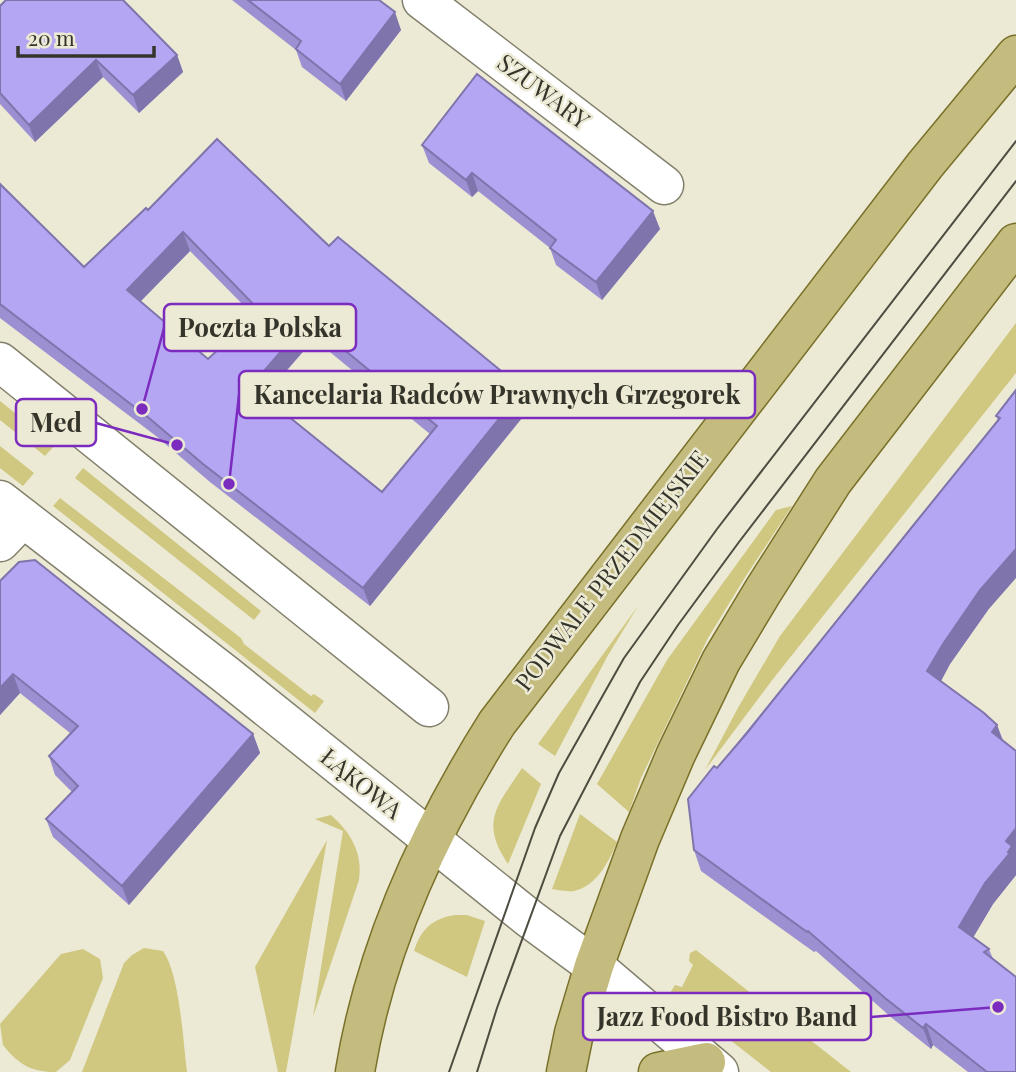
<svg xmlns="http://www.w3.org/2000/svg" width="1016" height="1072" font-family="'Playfair Display',serif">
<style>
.green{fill:#d0c780}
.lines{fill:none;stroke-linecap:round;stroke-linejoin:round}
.minor-casing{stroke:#82806c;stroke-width:41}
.tertiary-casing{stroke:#82806c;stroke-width:41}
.primary-casing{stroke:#797029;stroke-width:41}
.minor{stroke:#fff;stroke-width:38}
.tertiary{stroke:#fff;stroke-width:38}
.primary{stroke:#c4bc7e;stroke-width:38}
.tram{stroke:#4d4c41;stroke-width:2}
.wall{fill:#9c8fd2;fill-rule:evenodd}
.shaded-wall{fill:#7f74ab}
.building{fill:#b5a6f4;stroke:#7f74ab;stroke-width:2;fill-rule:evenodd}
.labels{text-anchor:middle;stroke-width:5;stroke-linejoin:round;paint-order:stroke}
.street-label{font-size:24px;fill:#35342b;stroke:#ecead4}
.leader{fill:none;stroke:#7b2cbf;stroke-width:2.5}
.callout-dot{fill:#7b2cbf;stroke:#ecead4;stroke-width:2.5}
.callout{fill:#ecead4;stroke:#7b2cbf;stroke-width:2.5}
.callout-label{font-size:26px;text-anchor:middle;font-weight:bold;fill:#35342b}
</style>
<rect width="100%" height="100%" fill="#ecead4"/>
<g class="green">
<polygon points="1016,323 1016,373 773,679 705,770 739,706 780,636"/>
<polygon points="0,401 55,445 45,456 0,420"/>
<polygon points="0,446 34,473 23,486 0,468"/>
<polygon points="83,468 261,611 254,620 75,478"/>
<polygon points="60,498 241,638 244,644 311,696 314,694 324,701 315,713 53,506"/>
<polygon points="792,506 744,579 708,638 641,778 629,812 597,784 667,660 776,510"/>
<polygon points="638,606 607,657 555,756 538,744"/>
<path d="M 522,768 L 541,784 L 508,864 C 479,821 498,805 522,768 Z"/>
<path d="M 580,814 L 617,842 C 609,861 597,886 574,891 C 568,892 559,890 552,889 Z"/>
<path d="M 331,815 C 351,833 363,853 359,880 L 313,1017 L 343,831 L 315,819 Z"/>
<polygon points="327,840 286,1072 278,1072 255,967"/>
<path d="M 455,915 L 467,915 L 485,921 L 467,977 L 414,951 C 420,930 433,918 455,915 Z"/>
<path d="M 144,948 L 163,951 C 180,975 183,1041 187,1072 L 82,1072 L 124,963 L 132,955 Z"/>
<path d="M 83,949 L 100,959 L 103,978 L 70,1060 L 56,1072 C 31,1072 19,1065 3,1045 L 0,1024 L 61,954 Z"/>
<polygon points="696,950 851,1072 771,1072 670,993 675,985 682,987 693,965 689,961 690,953"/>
</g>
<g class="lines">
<defs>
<g id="minor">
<polyline points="422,0 664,185"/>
<polyline points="0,362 429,707"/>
<polyline points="0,542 23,518"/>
<polyline points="594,966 719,1072"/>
</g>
<polyline id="tertiary" points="0,500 225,674 530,919 594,966"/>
<g id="primary">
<path d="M 355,1072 C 375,948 430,829 497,723 L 925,165 L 1016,55"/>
<polyline points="566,1072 574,1033 594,966 640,839 676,754 721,661 763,591 833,481 1016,243"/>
<polyline points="658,1072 706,1062"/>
</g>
</defs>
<use href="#minor" class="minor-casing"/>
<use href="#tertiary" class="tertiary-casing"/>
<use href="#primary" class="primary-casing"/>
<use href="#minor" class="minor"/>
<use href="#tertiary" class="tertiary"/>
<use href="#primary" class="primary"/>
<g class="tram">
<polyline points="449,1072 535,828 559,773 624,658 717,529 1016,141"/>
<polyline points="477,1072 497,1008 560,836 640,682 678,625 739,542 1016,181"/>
</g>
</g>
<g class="wall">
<polygon points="232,0 379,0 401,30 346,101 302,67 296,50"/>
<polygon points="0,6 177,55 183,72 139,113 103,77 35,142 0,104"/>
<polygon points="422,145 660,229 602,300 556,265 550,248 478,191 472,197 429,163"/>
<path d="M 0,184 L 84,267 L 148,210 L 329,246 L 530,408 L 370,606 L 210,482 L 156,436 L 0,318 ZM 190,251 L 254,316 L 208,359 L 140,302 ZM 314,339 L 430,434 L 382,492 L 264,397 Z"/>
<polygon points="1016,390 988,610 950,664 941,681 997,725 1003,740 1016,751 1016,875 993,904 973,937 989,949 993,959 1016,1072 968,1072 933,1045 931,1049 892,1018 816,951 814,952 701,871 694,850 717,768 998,420 996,416"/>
<polygon points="0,581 253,734 260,753 129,905 53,837 46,819 72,792 55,775 49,756 70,733 20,693 0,715"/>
</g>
<g class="shaded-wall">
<polygon points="395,12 401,30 346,101 340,84"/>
<polygon points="177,55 183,72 139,113 133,95"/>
<polygon points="96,60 103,77 35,142 29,125"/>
<polygon points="472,173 478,191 472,197 466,180"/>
<polygon points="653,211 660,229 602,300 596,282"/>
<polygon points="183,232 190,251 133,309 127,290"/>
<polygon points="308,320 314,339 257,404 251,386"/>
<polygon points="523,389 530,408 370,606 363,588"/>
<polygon points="1016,549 1016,578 988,610 950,664 935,692 927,671 943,644 980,590"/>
<polygon points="13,674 20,693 0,715 0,688"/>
<polygon points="997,725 1004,745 992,732"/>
<polygon points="253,734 260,753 129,905 122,886"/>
<polygon points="1016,828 1016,875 993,904 967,948 959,927 1006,841"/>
<polygon points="926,1024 933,1045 931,1049 923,1028"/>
</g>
<g class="building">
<polygon points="6,0 123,0 177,55 133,95 96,60 29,125 0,93 0,6"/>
<polygon points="248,0 379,0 395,12 340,84 296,49 301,41"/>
<polygon points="477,74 653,211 596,282 550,248 556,240 472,173 466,180 422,145"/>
<path d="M 217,139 L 329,246 L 338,237 L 523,389 L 363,588 L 203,464 L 149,418 L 0,304 L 0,184 L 84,267 L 146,208 L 148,210 ZM 183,232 L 260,311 L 208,359 L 127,290 ZM 308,320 L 437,426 L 382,492 L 251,386 Z"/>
<polygon points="1016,390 1016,549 980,590 943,644 927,671 984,713 997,725 992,732 1016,751 1016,828 1006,841 1012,846 1008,852 1010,853 985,883 959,927 989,949 984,952 1016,977 1016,1072 987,1072 926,1024 923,1028 885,998 808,931 807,932 694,850 688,799 714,766 717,768 747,733 916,522 1000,418 996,416"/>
<polygon points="35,560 253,734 122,886 46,819 78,786 49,756 78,726 13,674 0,688 0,581 19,562"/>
</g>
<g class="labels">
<g class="street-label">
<text transform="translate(543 92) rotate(37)" y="8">SZUWARY</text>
<text transform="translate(612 571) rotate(-52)" y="8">PODWALE PRZEDMIEJSKIE</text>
<text transform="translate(361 784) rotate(39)" y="8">ŁĄKOWA</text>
</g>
</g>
<path class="leader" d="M142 409L164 328M229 484L239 395M177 445L96 423M998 1007L871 1017"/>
<g class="callout-dot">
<circle cx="142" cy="409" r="7"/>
<circle cx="229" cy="484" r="7"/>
<circle cx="177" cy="445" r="7"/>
<circle cx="998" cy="1007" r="7"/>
</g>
<g class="callout">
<rect x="164" y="304" width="192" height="47" rx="7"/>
<rect x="239" y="371" width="516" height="47" rx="7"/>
<rect x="16" y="399" width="80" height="47" rx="7"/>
<rect x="583" y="993" width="288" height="47" rx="7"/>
</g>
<g class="callout-label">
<text x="260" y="337">Poczta Polska</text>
<text x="497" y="404">Kancelaria Radców Prawnych Grzegorek</text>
<text x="56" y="432">Med</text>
<text x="727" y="1026">Jazz Food Bistro Band</text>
</g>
<path d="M18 46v10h136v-10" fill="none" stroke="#35342b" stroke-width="3.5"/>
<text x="28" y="46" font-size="21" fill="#35342b" stroke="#ecead4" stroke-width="5" paint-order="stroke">20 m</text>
</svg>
